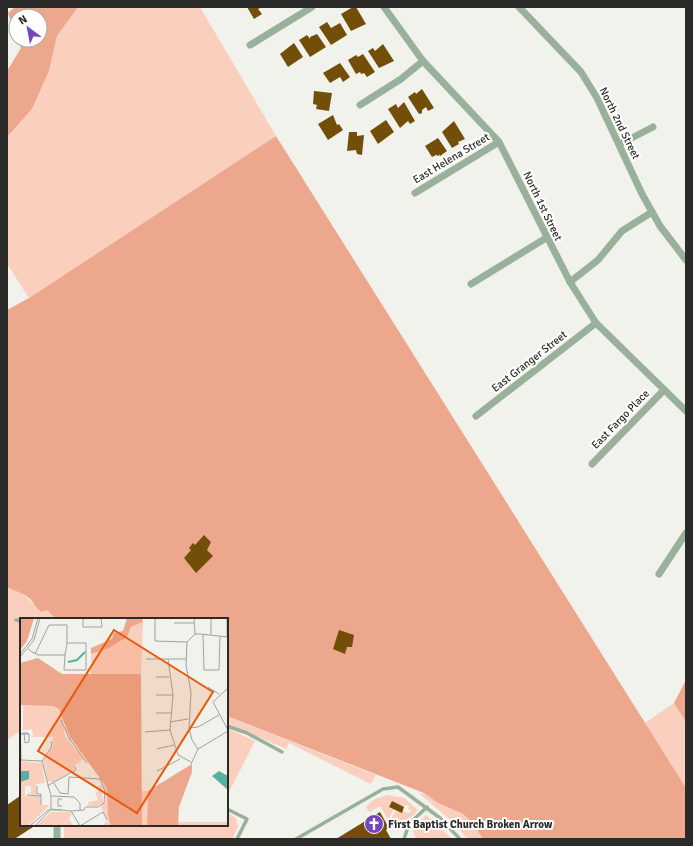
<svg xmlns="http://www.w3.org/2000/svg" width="693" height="846" font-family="Signika,sans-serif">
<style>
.green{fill:#fbcfbe}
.forest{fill:#eca78c}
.building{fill:#724e09}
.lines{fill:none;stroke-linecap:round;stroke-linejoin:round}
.lane{stroke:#99b19b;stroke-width:3.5}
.street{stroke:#99b19b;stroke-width:7}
.labels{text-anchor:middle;stroke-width:4;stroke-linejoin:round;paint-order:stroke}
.street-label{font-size:11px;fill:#2a2a28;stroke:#fffffe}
.poi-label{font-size:11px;font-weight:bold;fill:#2a2a28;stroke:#fffffe;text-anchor:start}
.inset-river{fill:none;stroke:#55b1a2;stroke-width:2}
.inset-road{fill:none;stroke:#a1a29e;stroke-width:1}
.view{fill:#e8590c;fill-opacity:0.15;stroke:#e8590c;stroke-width:2}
.inset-edge{fill:none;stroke:#2a2a28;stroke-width:2}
</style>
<rect width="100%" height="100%" fill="#f1f2ec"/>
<g class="green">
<polygon points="78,7 200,7 276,136 29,298 7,264 7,137 32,109 49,71 57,36"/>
<polygon points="7,587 22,593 42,612 47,610 56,619 21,619 19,624 21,625 21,731 7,740"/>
<polygon points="674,703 686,722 686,788 645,723"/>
<polygon points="227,716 376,775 371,784 289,743 286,749 227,723"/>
<polygon points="227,728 255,741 227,796"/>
<polygon points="424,793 438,803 463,814 471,821 483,839 467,839 455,824 420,794"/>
<path d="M 387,795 L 404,798 L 418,810 C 406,825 403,818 390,824 L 389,823 L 396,810 L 409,813 L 411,810 L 408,809 L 409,806 L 406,805 L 404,807 L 392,801 L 389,807 L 394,809 L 388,820 L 381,807 L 378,807 L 369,812 L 366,807 L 373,800 Z"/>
<polygon points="227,812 236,818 238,827 232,839 64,839 64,825 227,825"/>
<polygon points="426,815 452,839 416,839 412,828"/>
</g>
<g class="forest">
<polygon points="15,7 78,7 57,36 49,71 32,109 7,137 7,71 21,48 18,40 40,40 40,16 16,16 16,34 8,13"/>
<path d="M 276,136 L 686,788 L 686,839 L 483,839 L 471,821 L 463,814 L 438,803 L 424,793 L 227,716 L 227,619 L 56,619 L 47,610 L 42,612 C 35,608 34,602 29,598 C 22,592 14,591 7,587 L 7,310 L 29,298 Z"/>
<polygon points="686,680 686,722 674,703"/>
</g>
<g class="building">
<polygon points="247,7 262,7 258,9 262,14 254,19"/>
<polygon points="353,7 356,7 366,24 351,31 341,14"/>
<polygon points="327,22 331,28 340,23 347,35 331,45 319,27"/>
<polygon points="317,34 326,47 310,57 299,40 307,35 310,39 310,37"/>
<polygon points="294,43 303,57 288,67 280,54"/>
<polygon points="383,44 394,61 379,68 368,51 373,48 375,51"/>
<polygon points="363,54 375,72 367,77 364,73 361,74 360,72 356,74 348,60 356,55 358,57"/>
<polygon points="340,63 350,77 343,82 340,77 330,83 323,73"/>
<polygon points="422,89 434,108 428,111 426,107 422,110 422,113 419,114 408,97 415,92 416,94"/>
<polygon points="314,91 332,93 329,111 316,109 317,105 313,104"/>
<polygon points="404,102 415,121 410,124 408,121 400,128 388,109 396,104 398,108"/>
<polygon points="333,115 337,125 339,124 343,130 328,140 318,124"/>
<polygon points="386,120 394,132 378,144 370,131"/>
<polygon points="454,121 465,139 458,142 459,144 452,148 442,132"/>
<polygon points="349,132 357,132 357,136 364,135 362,155 357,154 356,150 347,151"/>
<polygon points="438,138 447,151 440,156 439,154 439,156 436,155 432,157 425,146"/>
<polygon points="204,535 211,542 207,550 213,556 196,573 184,558 191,550 189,548 193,543 195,545"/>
<polygon points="339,630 354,635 352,647 347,647 345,654 333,649"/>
<polygon points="20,796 21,825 36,825 16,838 17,839 7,839 7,805"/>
<polygon points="392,801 404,807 402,813 389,807"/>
<polygon points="380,812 389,828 386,830 391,839 336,839"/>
</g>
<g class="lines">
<g class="lane">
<polyline points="16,620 21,621"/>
<polyline points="227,726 247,733 282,752"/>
<polyline points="227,809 247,819 237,839"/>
<polyline points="296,839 383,789 398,787 440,818 460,839"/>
<polyline points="404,839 409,824 427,807"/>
</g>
<g class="street">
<polyline points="384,7 423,61 499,142 570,282 596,323 686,411"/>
<polyline points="519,7 581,72 597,98 642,194 660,226 686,260"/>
<polyline points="250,45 312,7"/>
<polyline points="360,105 401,79 423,61"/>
<polyline points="620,144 653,127"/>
<polyline points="415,193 499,142"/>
<polyline points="570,282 598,260 622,231 652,212"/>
<polyline points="471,284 546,238"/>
<polyline points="476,416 596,323"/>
<polyline points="592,464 664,390"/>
<polyline points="659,574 686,533"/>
<polyline points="57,839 57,825"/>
</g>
</g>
<defs>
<symbol id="church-disc" viewBox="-11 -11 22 22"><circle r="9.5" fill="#7546be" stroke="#fffffe"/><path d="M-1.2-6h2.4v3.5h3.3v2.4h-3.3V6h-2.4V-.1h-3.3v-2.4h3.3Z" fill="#fff"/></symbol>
</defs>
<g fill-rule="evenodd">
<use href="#church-disc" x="363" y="813" width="22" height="22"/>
</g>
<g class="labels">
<g class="street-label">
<text transform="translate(620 123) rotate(64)" y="4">North 2nd Street</text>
<text transform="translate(451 158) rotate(-31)" y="4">East Helena Street</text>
<text transform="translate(543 206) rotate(64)" y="4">North 1st Street</text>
<text transform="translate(529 361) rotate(-38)" y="4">East Granger Street</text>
<text transform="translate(620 419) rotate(-46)" y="4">East Fargo Place</text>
</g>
<g class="poi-label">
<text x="388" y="828">First Baptist Church Broken Arrow</text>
</g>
</g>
<g transform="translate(20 618)">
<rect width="208" height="208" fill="#f1f2ec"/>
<path d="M 123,4 L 121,56 L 71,57 L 71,36 L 89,30 L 107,19 L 111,9 ZM 3,87 L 33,88 L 40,91 L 46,104 L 48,114 L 46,115 L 45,107 L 42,103 L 45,119 L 64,141 L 53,148 L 54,152 L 34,164 L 27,163 L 23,143 L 33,129 L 33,119 L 13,119 L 12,111 L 3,112 ZM 0,143 L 22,145 L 25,165 L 16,166 L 16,177 L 8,176 L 11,174 L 11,168 L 5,168 L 5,178 L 20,178 L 21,187 L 30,187 L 8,208 L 0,208 ZM 83,163 L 88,172 L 88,198 L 91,208 L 81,208 L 88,203 L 81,189 L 86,181 ZM 82,167 L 83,185 L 77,188 L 67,188 L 69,184 L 78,182 L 75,173 L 78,174 L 79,168 ZM 122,173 L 128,173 L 127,208 L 122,208 ZM 31,194 L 50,194 L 52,196 L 49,200 L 53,208 L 16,208 ZM 158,204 L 208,204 L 208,208 L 158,208 Z" fill="#fbcfbe"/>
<path d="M 0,0 L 14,0 L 7,23 L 0,32 ZM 107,0 L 122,0 L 123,4 L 111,9 L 107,19 L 89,30 L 71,36 L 71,30 L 92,21 L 94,15 L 103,13 ZM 18,40 L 42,56 L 121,56 L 122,208 L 91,208 L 88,198 L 87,170 L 50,119 L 39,91 L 33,88 L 0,87 L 0,45 ZM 172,146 L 172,154 L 159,189 L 158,208 L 127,208 L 128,173 Z" fill="#eca78c"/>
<path d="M 0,153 L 9,153 L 9,161 L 0,164 ZM 199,153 L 208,158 L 208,172 L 192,158 Z" fill="#55b1a2"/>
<path class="inset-river" d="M 48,44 L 57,42 L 65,34"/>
<path class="inset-road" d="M 63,0 L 63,9 L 82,9 L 81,0M 135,0 L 135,23 L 167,24 L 175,16 L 180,16 L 208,19M 174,0 L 175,16M 191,0 L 191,17M 154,5 L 174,5M 183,16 L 184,52 L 199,52 L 200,18M 207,19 L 207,0M 167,24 L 166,47 L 171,74 L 169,110 L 172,122 L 178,131M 8,31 L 12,34 L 17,36 L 18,37 L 45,37 L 44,52 L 66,52 L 66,25 L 47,25 L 47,7 L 29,7 L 15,36M 0,36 L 12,21 L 18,0M 45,37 L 47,25M 0,39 L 14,22 L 20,0M 126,41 L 166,41M 148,41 L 153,77 L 150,112 L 158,137 L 171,144M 136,59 L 149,59M 188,69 L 199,76M 208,70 L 193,84 L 208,112M 136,77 L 153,77M 136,95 L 151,95M 0,97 L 1,142M 41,102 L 50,122M 150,104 L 168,101M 169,110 L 178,109 L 199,97M 125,114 L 150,112M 3,115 L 7,115 L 9,116 L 1,116 ZM 4,115 L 5,125 L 9,124 L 9,116M 49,120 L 67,145M 137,131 L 154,127M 1,142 L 22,143M 22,143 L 31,130 L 32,123M 171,146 L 178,131 L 208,113M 137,153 L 160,141M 34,165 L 40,175 L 48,176 L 49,159 L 80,161 L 85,173 L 84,185 L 78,189 L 66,189M 17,168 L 17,176 L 21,176 L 21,187M 27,168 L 56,152 L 54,148M 7,177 L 21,178M 31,178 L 54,179 L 60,185 L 60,192M 42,188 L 38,188 L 38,181 L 42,181M 31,191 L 51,193 L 60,208M 51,193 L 64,192 L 65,189M 10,208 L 28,192 L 42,192M 15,208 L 31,191 L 31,178 L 22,143M 60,208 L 83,194 L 87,202"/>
<path class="view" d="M 94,12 L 193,74 L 117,195 L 18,133 Z"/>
<rect width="208" height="208" class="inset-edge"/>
</g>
<rect width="693" height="846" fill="none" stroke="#2a2a28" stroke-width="16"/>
<g transform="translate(28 28) rotate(328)"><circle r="19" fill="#fffffe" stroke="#aaaaa8"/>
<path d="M0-3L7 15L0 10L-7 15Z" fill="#7546be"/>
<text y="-6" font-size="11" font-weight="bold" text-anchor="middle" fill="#2a2a28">N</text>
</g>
</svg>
